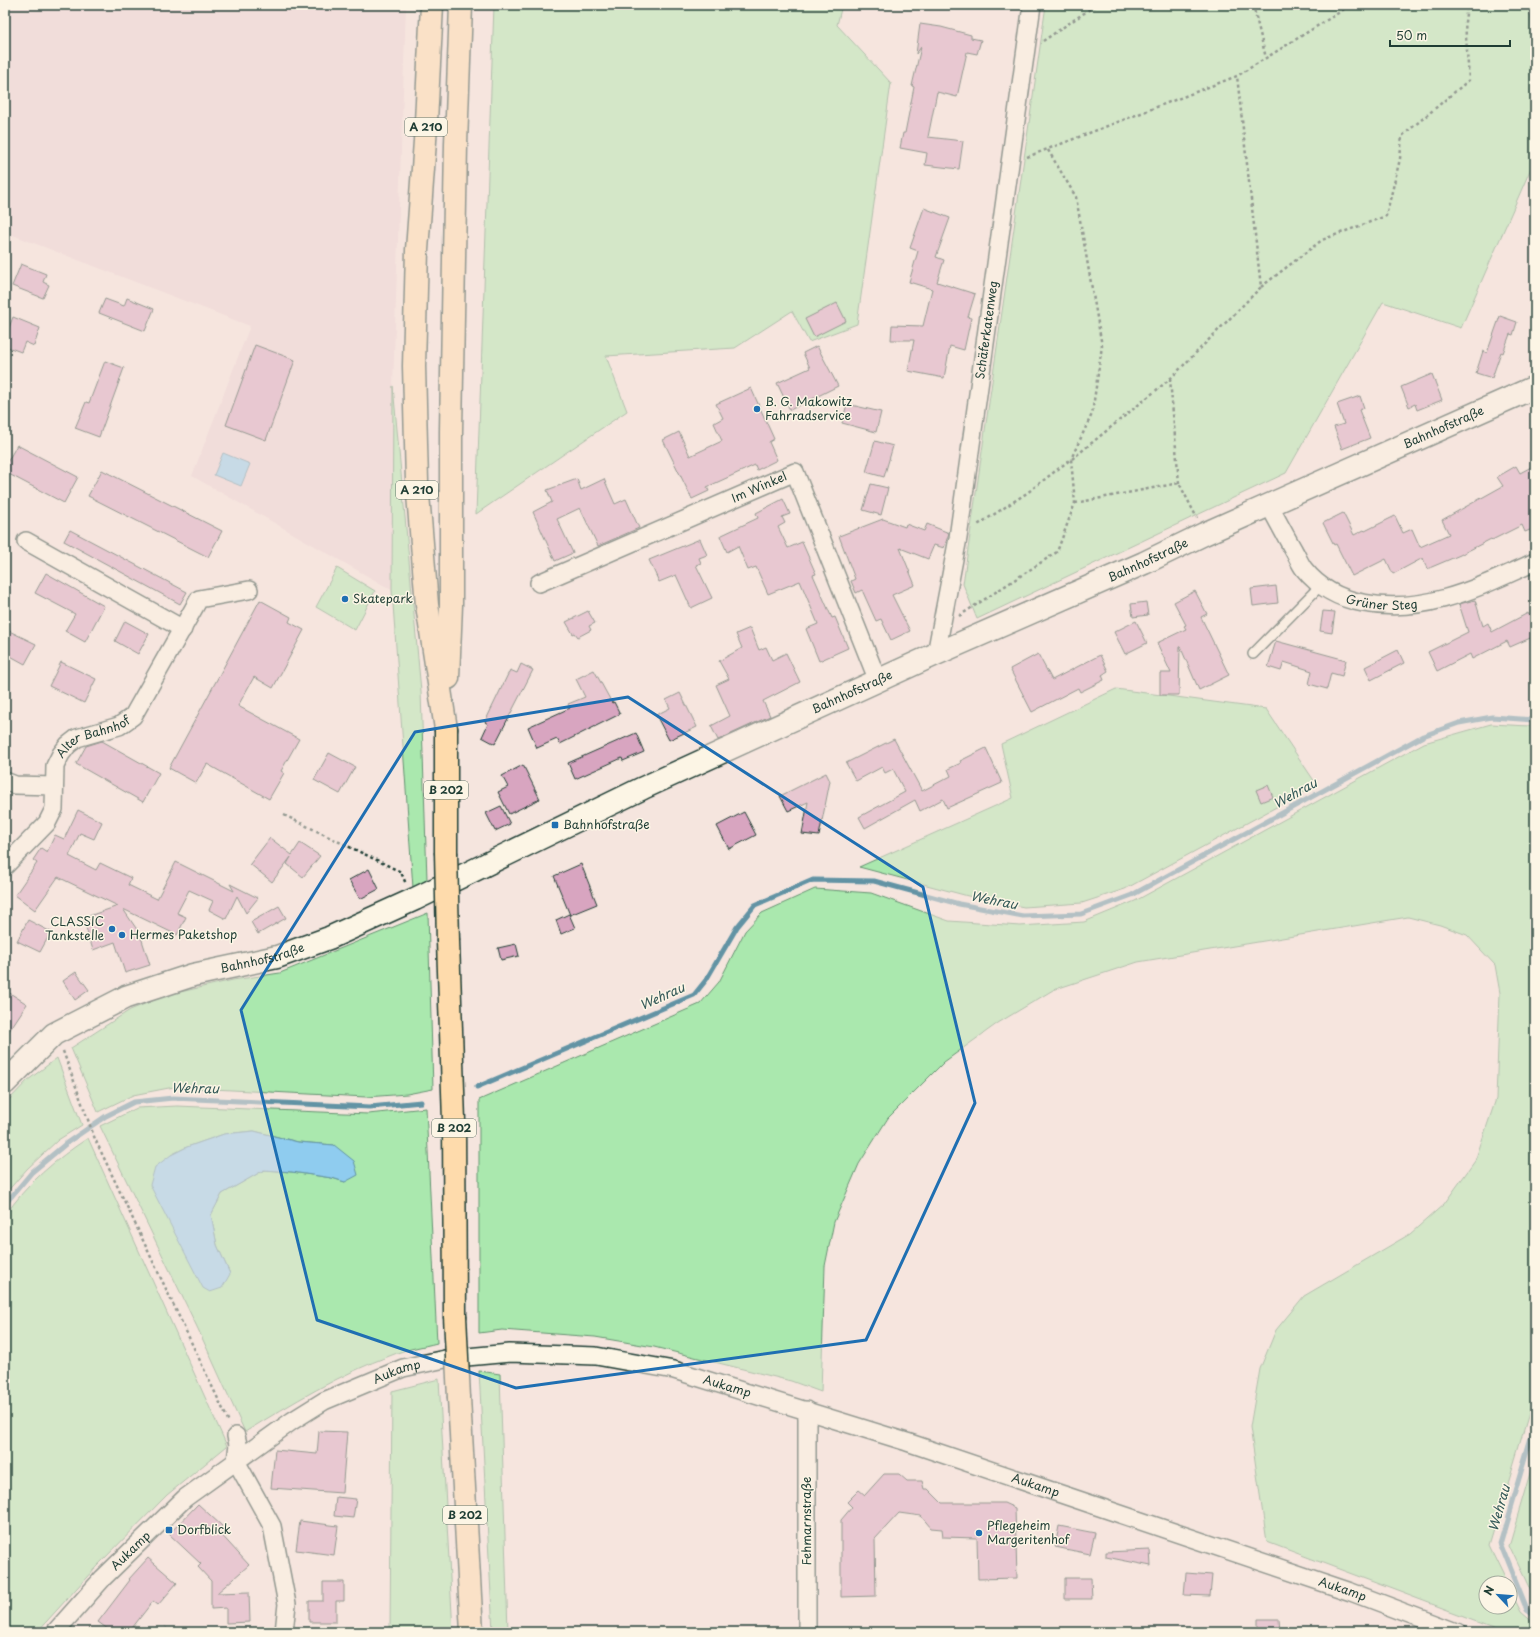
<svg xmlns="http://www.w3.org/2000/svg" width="1540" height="1637" font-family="'Playpen Sans',sans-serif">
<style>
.built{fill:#ecd2d5}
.green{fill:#aae8ae;stroke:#649271;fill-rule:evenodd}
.water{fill:#8fccef;stroke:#6293a4}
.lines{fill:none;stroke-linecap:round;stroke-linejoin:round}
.stream{stroke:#6293a4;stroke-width:5}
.building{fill:#d8a5c0;stroke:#1f3d34}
.service-casing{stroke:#1f3d34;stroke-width:12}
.minor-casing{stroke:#1f3d34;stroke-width:20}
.secondary-casing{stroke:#1f3d34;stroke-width:25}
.trunk-casing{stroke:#1f3d34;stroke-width:25}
.motorway-casing{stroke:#1f3d34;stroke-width:25}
.path{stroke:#1f3d34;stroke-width:2.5;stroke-dasharray:3 3;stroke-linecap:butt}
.service{stroke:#fcf5e5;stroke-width:9}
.minor{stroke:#fcf5e5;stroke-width:17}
.secondary{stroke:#fcf5e5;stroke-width:22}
.trunk{stroke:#fedbac;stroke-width:22}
.motorway{stroke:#fedbac;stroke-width:22}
.trunk-bridge-casing{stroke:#1f3d34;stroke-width:25;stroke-linecap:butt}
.trunk-bridge{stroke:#fedbac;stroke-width:22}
.marked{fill:none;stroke:#1f6fb2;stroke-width:3;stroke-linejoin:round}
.poi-dot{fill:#1f6fb2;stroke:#fcf5e5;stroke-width:1.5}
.labels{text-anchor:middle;stroke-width:3;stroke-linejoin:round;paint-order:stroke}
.shield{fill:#fcf5e5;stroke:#617469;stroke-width:1}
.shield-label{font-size:11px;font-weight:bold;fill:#1f3d34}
.street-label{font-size:12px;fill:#1f3d34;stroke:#fcf5e5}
.poi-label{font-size:12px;fill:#1f3d34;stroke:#fcf5e5;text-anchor:start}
.water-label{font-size:13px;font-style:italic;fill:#355a59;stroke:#fcf5e5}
</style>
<rect width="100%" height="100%" fill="#f5e5de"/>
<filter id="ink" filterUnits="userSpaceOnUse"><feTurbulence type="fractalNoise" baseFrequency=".025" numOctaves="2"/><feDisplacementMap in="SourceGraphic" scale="8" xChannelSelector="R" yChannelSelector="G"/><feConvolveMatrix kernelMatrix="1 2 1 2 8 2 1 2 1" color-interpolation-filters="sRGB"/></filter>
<g filter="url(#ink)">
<polygon class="built" points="5,5 406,5 393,386 392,590 192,476 250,326 5,232"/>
<g class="green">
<polygon points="494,5 842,5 837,25 891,83 857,324 809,342 792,311 735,348 606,356 627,411 476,514"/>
<polygon points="1046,5 1528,5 1535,40 1535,159 1461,328 1383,302 1286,473 977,619 963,584"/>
<polygon points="393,386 421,691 427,880 413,888 392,590"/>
<polygon points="337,568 375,591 355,630 316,607"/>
<polygon points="1116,689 1266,709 1317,785 1125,889 1082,903 1024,907 968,896 859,867 1013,798 1001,744"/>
<polygon points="1491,724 1529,726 1535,728 1535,1393 1489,1546 1507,1583 1486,1583 1486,1607 1510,1607 1510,1590 1521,1612 1535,1624 1535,1632 1506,1632 1267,1542 1250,1427 1260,1369 1276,1330 1304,1296 1410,1234 1444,1204 1475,1161 1496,1099 1500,993 1495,965 1467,935 1440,925 1408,917 1138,962 1053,990 998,1023 944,1062 888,1118 859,1164 834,1222 825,1266 821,1392 791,1381 654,1347 595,1337 502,1330 479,1333 479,1100 700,1004 719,982 745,931 762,913 815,889 871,893 949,921 1020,926 1084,922 1135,901 1424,743"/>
<polygon points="428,913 433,1089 407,1094 366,1097 174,1087 133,1095 98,1112 71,1048 130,1010 167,995 233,980 280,973"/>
<polygon points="57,1058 82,1125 58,1140 27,1169 5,1194 5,1104 28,1080"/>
<path d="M 177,1106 L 368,1114 L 426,1108 L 437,1343 C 422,1347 406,1349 392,1355 C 340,1374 292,1403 245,1432 L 198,1329 L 100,1126 L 137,1108 ZM 254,1131 L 298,1142 L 334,1145 L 345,1182 L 332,1178 L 292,1172 L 264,1170 L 222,1194 L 211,1215 L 217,1245 L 230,1274 L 171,1155 L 187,1147 L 224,1134 Z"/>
<path d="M 88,1138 L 227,1446 L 167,1495 L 96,1567 L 37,1632 L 5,1632 L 5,1216 C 26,1184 56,1159 88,1138 Z"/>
<polygon points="479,1371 500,1374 508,1632 493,1632"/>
<polygon points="439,1379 453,1632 390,1632 392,1391"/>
<polygon points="1535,1456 1535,1600 1509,1545"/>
</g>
<g class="water">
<polygon points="223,453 250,464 241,486 214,475"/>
<polygon points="254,1131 298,1142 334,1145 354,1161 358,1175 345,1182 332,1178 292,1172 264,1170 222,1194 211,1215 217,1245 230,1274 222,1288 210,1292 203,1288 150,1185 155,1167 171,1155 187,1147 224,1134"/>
</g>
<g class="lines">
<g class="stream">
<polyline points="477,1087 694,995 706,980 737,927 755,905 813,880 874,881 959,904 1023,916 1081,914 1132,895 1423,736 1459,723 1492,717 1535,720"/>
<polyline points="5,1204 32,1172 68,1142 106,1116 134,1102 173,1098 370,1107 421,1102"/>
<polyline points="1535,1424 1500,1543 1527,1610 1535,1616"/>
</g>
</g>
<g class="building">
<polygon points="920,24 941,27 971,35 971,38 981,40 977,54 967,52 957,97 937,92 928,137 963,141 959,169 925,165 927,153 900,148 903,133 905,133 914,87 912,86 921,47 916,54"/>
<polygon points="924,208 950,218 936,257 944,260 937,282 975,294 968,317 971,318 964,350 950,346 944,378 908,371 914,340 891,340 892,325 923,326 932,289 909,282 918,251 910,248"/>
<polygon points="21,264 46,274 43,282 49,285 43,298 12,286"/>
<polygon points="127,298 154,309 145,331 99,313 105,299 124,306"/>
<polygon points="837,303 846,321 814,337 805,319"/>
<polygon points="1500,316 1517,322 1513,335 1510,334 1503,353 1501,352 1492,378 1476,373 1483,351 1487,353"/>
<polygon points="13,317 40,328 34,346 25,342 21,352 5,346 5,338"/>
<polygon points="255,345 295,360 266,440 226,425"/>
<polygon points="817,346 838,386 790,410 777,383 810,368 803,353"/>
<polygon points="105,361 124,368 99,437 75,428 86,402 89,403"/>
<polygon points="1432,374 1442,400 1417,410 1415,404 1409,407 1401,387"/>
<polygon points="751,388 774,439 769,442 777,460 757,470 755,465 707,487 709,491 692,499 663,440 679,432 690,456 722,441 714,423 723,418 716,404"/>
<polygon points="1360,396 1364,408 1359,410 1370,438 1342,449 1334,427 1344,424 1337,404"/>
<polygon points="847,404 881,412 876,432 842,423"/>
<polygon points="875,441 893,446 884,477 866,472"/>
<polygon points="17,445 78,477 64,503 5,472 5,466"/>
<polygon points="1535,465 1535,528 1525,532 1522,525 1492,540 1491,539 1460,555 1427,569 1423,558 1393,574 1386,559 1352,576 1336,544 1334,545 1323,523 1343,513 1354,535 1364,530 1365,531 1395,516 1403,533 1412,529 1420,547 1449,534 1442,520 1503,486 1497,477 1516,466 1520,473"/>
<polygon points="102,470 222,531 208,557 88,496"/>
<polygon points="577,479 581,490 604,479 615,504 626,499 639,528 598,546 580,508 557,519 573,553 555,561 533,512 552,502 547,490"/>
<polygon points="871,484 888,488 881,515 863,510"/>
<polygon points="783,499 790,514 782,517 785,523 778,527 788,548 802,542 816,574 813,575 832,618 835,617 848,648 819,661 806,629 818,624 800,581 768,594 756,567 748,570 738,546 727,552 720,536 758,518 756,513"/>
<polygon points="883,519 905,527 906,524 924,531 927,524 949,533 944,548 934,545 928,559 900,548 915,585 892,595 910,631 891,640 881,619 876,621 862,590 856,593 851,581 855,579 839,536"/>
<polygon points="70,530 187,592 180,604 64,541"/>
<polygon points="700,539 707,555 699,558 701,563 696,565 712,598 691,608 676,575 659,582 649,560"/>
<polygon points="46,573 104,606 85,642 65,631 75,614 35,593"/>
<polygon points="1276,586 1278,603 1253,606 1251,589"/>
<polygon points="1195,591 1207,614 1201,617 1229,675 1199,690 1180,646 1179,695 1160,695 1160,673 1171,673 1157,643 1186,629 1184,626 1186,625 1174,602"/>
<polygon points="260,600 291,617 289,622 304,630 273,688 254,677 238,706 299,739 281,771 284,773 269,799 207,764 196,783 169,768"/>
<polygon points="1475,600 1483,626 1488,623 1492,632 1528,613 1535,626 1535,636 1510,647 1507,641 1472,659 1470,654 1437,671 1428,652 1468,632 1459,604"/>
<polygon points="1146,602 1148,615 1133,617 1131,604"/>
<polygon points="588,611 595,623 589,626 591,630 578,637 575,633 573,634 566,622"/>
<polygon points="1323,611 1335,612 1332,633 1320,631"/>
<polygon points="125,621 149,634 138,654 115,641"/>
<polygon points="1136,621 1147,643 1125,654 1114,632"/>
<polygon points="750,628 759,650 766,647 772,660 786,653 800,682 763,701 770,716 718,740 711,726 730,716 716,685 729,679 719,661 742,648 736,634"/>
<polygon points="5,629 36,644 25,664 5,653"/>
<polygon points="1276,641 1346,660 1342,676 1331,673 1327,689 1309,684 1312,671 1284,662 1281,671 1268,667"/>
<polygon points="1398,650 1404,663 1371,680 1365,667"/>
<polygon points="1038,654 1052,680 1100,655 1108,671 1102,675 1104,680 1080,692 1078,688 1032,712 1010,669"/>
<polygon points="61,662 96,679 84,703 49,686"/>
<polygon points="521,664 533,670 495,744 482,737 488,724 485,722 510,670 517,673"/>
<polygon points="594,670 612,703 614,702 620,714 560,744 557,739 537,748 528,727 570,708 568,704 585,697 576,679"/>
<polygon points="680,693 697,727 669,740 656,715 670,708 666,700"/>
<polygon points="636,733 644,752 623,761 622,758 575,779 568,763"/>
<polygon points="894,739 922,791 951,776 948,769 961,763 960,761 986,748 1002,783 947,808 943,799 920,811 915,800 865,828 859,817 905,792 893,769 885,773 882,767 856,781 846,763"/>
<polygon points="102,741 159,773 143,802 76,764 86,746"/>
<polygon points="329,753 355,767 340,794 314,780"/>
<polygon points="523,765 540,799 509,814 498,792 508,787 502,776"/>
<polygon points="826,773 830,781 819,836 802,834 808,802 788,811 780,796"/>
<polygon points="1268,785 1273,797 1261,802 1256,790"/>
<polygon points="501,806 510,824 495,831 486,813"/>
<polygon points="78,810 102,822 94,839 80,833 69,856 96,870 100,863 131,878 128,885 157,899 176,862 234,891 230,884 258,898 246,913 237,896 226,919 209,910 213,901 189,890 177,913 186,917 177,935 123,909 140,934 150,965 125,973 115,942 93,950 83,918 118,906 58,877 35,910 15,895 37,863 33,860 41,848 47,852 55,835 64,839"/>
<polygon points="744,812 756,835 729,849 717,826"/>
<polygon points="270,838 292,855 300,843 320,856 303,877 287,864 291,857 272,882 250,864"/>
<polygon points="581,864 597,904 570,915 554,876"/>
<polygon points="369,869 379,889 360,899 349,880"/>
<polygon points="279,906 286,918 258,934 251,922"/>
<polygon points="569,914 575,928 561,934 556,920"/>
<polygon points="28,920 51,932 40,952 17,941"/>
<polygon points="516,944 519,956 501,960 498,948"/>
<polygon points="76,972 89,990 75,1000 63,981"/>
<polygon points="5,990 27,1004 5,1037"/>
<polygon points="319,1431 347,1432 342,1493 271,1488 275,1450 317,1454"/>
<polygon points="884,1474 899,1474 907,1481 922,1481 924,1489 928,1489 942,1503 1004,1503 1015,1508 1017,1578 978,1579 977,1538 943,1537 942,1529 931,1528 921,1516 899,1513 875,1539 876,1596 841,1597 841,1520 852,1507 847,1502 859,1490 865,1495"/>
<polygon points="336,1497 356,1499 353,1518 334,1516"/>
<polygon points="198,1504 222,1526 218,1531 249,1565 217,1593 249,1592 250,1622 226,1623 226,1608 211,1609 211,1581 198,1567 201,1564 169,1534"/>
<polygon points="300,1521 338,1526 334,1555 296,1550"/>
<polygon points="1059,1526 1095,1533 1090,1554 1055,1547"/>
<polygon points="1150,1550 1151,1566 1106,1557 1106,1552"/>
<polygon points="148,1558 177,1583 158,1605 153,1601 129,1632 112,1632 98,1622 130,1580 129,1579"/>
<polygon points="1186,1573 1212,1575 1210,1596 1184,1595"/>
<polygon points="1065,1578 1091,1578 1092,1599 1065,1599"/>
<polygon points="323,1582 344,1582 344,1601 336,1601 336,1622 309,1622 309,1601 323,1601"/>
<polygon points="1258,1619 1279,1619 1280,1632 1258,1632"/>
</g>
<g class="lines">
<defs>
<polyline id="service" points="1253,654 1321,585"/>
<g id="minor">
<path id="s1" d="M 1269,505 C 1277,520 1285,535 1294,551 C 1297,556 1300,564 1304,569 C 1319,588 1341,599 1363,603 C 1426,615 1479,587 1535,562"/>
<polyline points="26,541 183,629"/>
<path id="s2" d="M 539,583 L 795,472 L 878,681"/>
<path id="s3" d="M 936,654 L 958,538 L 1032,5"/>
<polyline points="5,781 15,785 54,786"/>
<path id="s4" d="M 5,866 L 47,823 L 54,809 L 55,766 L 61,754 L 68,745 L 77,738 L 119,726 L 133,716 L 199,599 L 249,590"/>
<polyline points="236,1436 238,1444 236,1461 272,1526 287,1604 284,1632"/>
<path id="s5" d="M 55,1632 L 103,1578 L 185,1498 L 292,1421 L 324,1401 L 403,1368 L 445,1359 L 510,1353 L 596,1356 L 674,1370 L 907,1442 L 1351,1592 L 1457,1632"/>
<polyline points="807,1632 807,1410"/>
</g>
<g id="secondary">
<path id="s6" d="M 5,1083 L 54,1034 L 126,997 L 193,975 L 277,957 L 329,938 L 415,899 L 643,788 L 936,654 L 1144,563 L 1204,534 L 1535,387"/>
</g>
<g id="trunk">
<polyline points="446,852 446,729"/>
<polyline points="448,941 454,1121 455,1316"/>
<polyline points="459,1398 472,1632"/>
</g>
<g id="motorway">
<polyline points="432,5 425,141 417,250 414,366 417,482 427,605 446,729"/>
<polyline points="448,678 451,605 451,431 456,144 461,5"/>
</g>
</defs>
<use href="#service" class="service-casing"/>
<use href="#minor" class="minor-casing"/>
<use href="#secondary" class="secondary-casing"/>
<use href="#trunk" class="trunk-casing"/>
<use href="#motorway" class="motorway-casing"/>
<g class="path">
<polyline points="1253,5 1266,58"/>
<polyline points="1043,41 1096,5"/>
<polyline points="1048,150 1076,197 1102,346 1092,414 1071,459"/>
<polyline points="1027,157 1237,76 1351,5"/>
<polyline points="1261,287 1322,240 1386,216 1400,159 1402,136 1469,80 1465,22 1467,5"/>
<polyline points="1170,379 1261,287 1237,76"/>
<polyline points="1072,459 1170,379 1179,483"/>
<polyline points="1075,503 1179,483 1197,518"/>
<polyline points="959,616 1057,552 1075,503 1071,459 1027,493 976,526"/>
<polyline points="284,815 401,872 406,884"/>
<polyline points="63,1051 95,1139 229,1422"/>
<polyline points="162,1632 166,1627"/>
</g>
<use href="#service" class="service"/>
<use href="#minor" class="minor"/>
<use href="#secondary" class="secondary"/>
<use href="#trunk" class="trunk"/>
<use href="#motorway" class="motorway"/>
<defs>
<g id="trunk-bridge">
<polyline points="446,852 448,941"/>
<polyline points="455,1316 459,1398"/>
</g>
</defs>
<use href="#trunk-bridge" class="trunk-bridge-casing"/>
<use href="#trunk-bridge" class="trunk-bridge"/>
</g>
</g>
<path d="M0 0H1540V1637H0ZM 628,697 L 923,887 L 975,1103 L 866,1340 L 516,1388 L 317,1320 L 241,1010 L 415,732 Z" fill="#f5e5de" fill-opacity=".55" fill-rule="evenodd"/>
<path class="marked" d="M 628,697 L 923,887 L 975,1103 L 866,1340 L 516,1388 L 317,1320 L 241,1010 L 415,732 Z"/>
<g class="poi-dot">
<circle cx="757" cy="409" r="4"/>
<circle cx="345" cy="599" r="4"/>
<rect x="551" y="821" width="8" height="8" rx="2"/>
<circle cx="112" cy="929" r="4"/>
<circle cx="122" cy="935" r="4"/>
<rect x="165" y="1526" width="8" height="8" rx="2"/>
<circle cx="979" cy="1533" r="4"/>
</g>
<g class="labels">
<g class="shield">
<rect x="405" y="118" width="42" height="18" rx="3"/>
<rect x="396" y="481" width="42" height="18" rx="3"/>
<rect x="424" y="781" width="44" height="18" rx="3"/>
<rect x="432" y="1119" width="44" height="18" rx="3"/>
<rect x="443" y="1506" width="44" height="18" rx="3"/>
</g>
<g class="shield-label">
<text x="426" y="131">A 210</text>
<text x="417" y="494">A 210</text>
<text x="446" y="794">B 202</text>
<text x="454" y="1132">B 202</text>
<text x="465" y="1519">B 202</text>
</g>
<g class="street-label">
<text dy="4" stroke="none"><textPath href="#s3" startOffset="328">Schäferkatenweg</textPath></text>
<text dy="4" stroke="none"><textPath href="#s6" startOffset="1588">Bahnhofstraße</textPath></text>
<text dy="4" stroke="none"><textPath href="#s2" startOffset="240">Im Winkel</textPath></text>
<text dy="4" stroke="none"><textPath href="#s6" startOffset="1264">Bahnhofstraße</textPath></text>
<text dy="4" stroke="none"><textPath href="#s1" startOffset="161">Grüner Steg</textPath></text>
<text dy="4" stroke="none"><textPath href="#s6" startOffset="940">Bahnhofstraße</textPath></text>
<text dy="4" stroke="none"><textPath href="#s4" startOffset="170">Alter Bahnhof</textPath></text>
<text dy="4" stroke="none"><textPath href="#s6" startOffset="292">Bahnhofstraße</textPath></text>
<text dy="4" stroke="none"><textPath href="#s5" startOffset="435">Aukamp</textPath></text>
<text dy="4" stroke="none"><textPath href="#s5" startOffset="771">Aukamp</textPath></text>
<text dy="4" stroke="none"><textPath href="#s5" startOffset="1095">Aukamp</textPath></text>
<text transform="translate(807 1521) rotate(-90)" y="4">Fehmarnstraße</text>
<text dy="4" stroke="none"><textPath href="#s5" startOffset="111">Aukamp</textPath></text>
<text dy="4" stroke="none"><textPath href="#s5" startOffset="1419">Aukamp</textPath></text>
</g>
<g class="poi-label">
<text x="765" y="406">B. G. Makowitz<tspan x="765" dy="14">Fahrradservice</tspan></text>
<text x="353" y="603">Skatepark</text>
<text x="563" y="829">Bahnhofstraße</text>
<text x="104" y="926" text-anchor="end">CLASSIC<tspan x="104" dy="14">Tankstelle</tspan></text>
<text x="130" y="939">Hermes Paketshop</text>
<text x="987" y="1530">Pflegeheim<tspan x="987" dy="14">Margeritenhof</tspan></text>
<text x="177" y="1534">Dorfblick</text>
</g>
<g class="water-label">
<text transform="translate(1295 793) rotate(-29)" y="5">Wehrau</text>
<text transform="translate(994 900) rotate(11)" y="5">Wehrau</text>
<text transform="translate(662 996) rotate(-24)" y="5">Wehrau</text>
<text transform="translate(195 1088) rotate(1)" y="5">Wehrau</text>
<text transform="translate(1499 1508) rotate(-74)" y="5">Wehrau</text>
</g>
</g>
<rect width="1540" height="1637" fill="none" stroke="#fcf5e5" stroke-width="20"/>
<rect x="10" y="10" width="1520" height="1617" fill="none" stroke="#1f3d34" stroke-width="1.5" filter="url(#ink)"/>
<g transform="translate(1498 1595) rotate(296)"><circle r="19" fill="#fcf5e5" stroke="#a4ab9e"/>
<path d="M0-3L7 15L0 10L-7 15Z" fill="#1f6fb2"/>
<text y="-6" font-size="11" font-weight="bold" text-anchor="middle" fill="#1f3d34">N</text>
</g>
<path d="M1390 40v6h120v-6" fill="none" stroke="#1f3d34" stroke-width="2"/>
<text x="1396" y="40" font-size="12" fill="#1f3d34" stroke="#fcf5e5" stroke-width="3" paint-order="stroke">50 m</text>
</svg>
